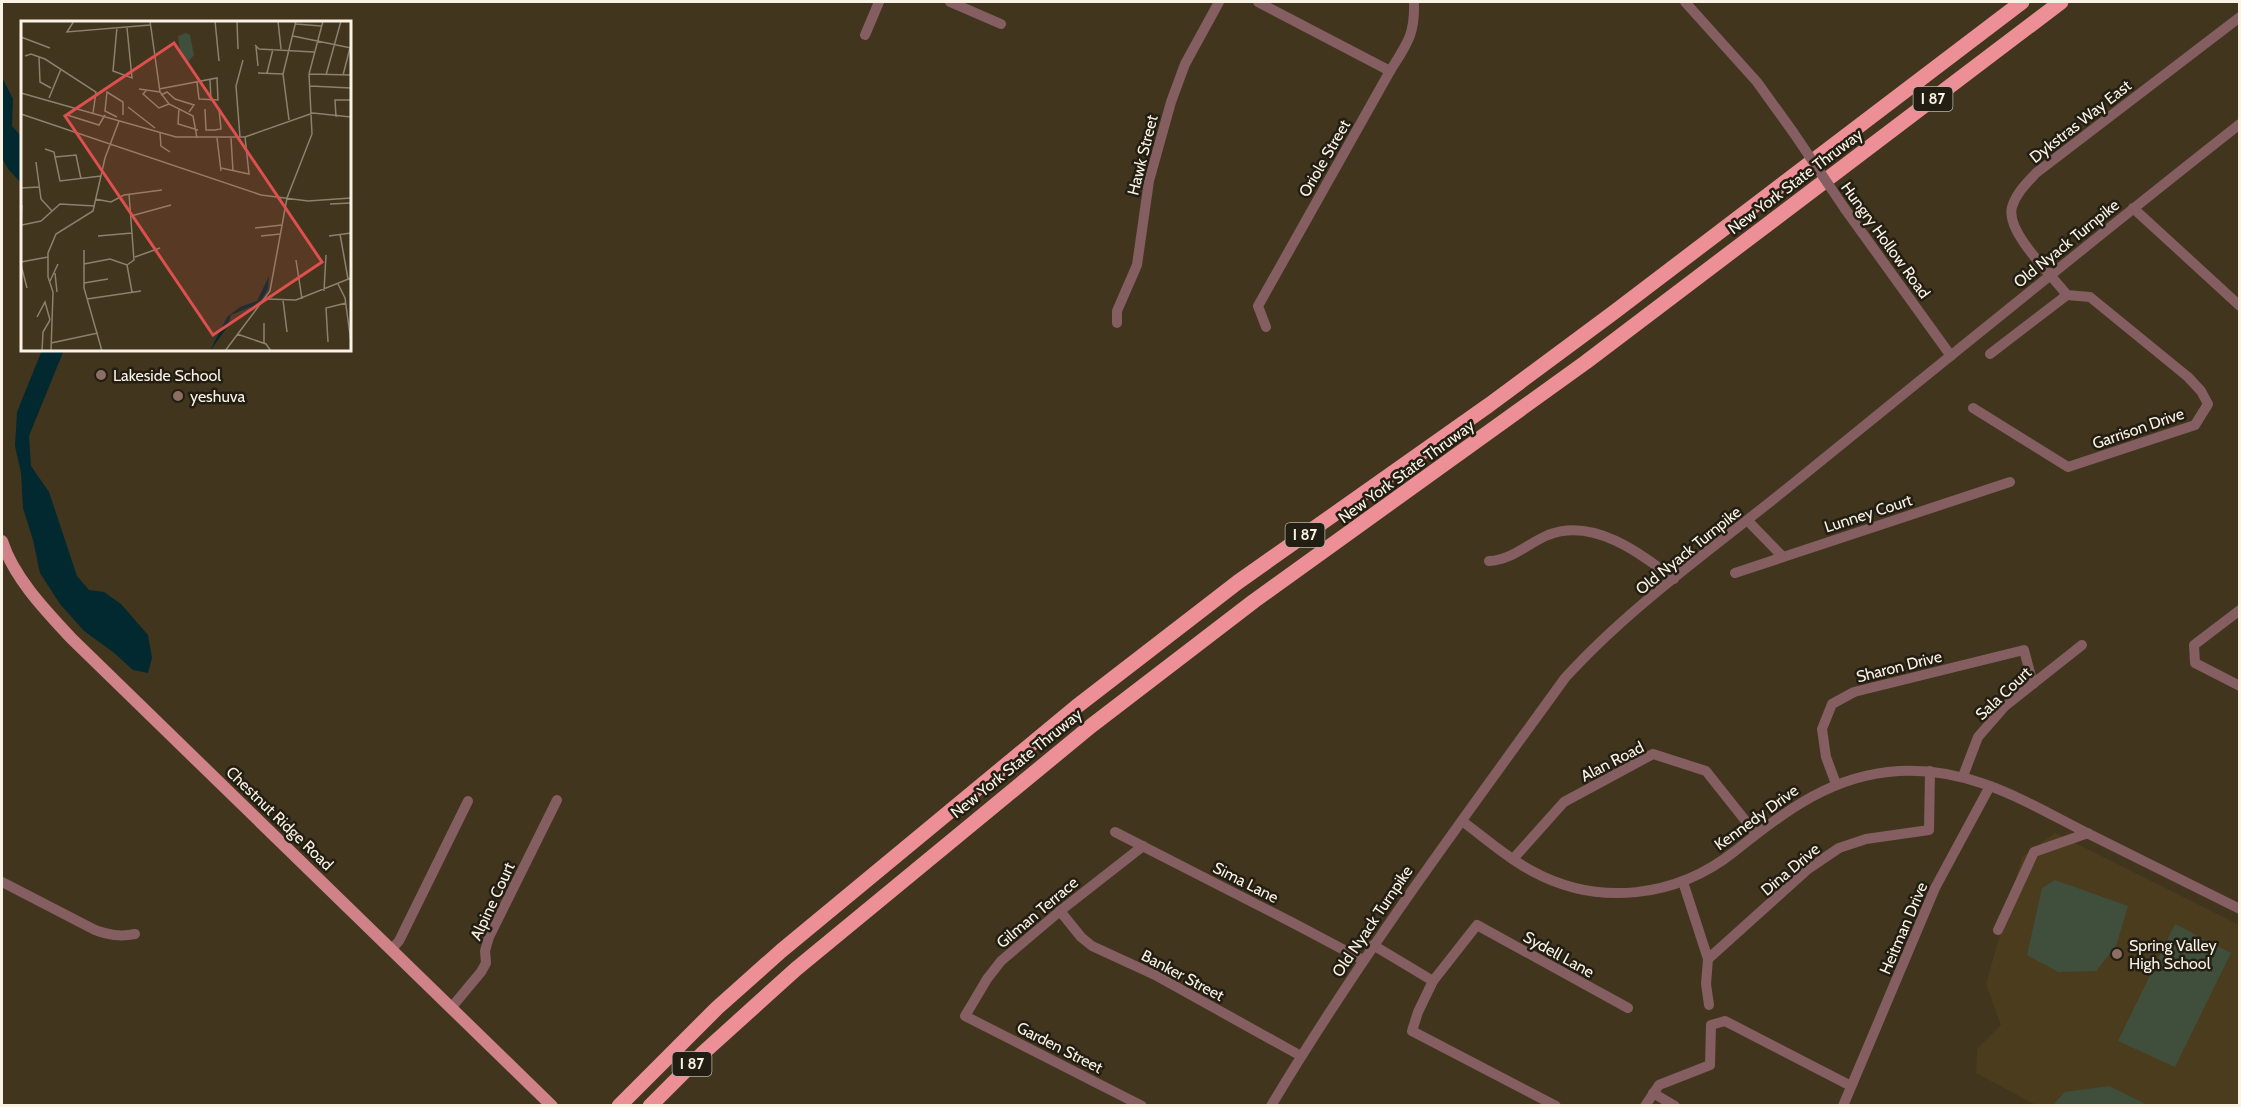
<svg xmlns="http://www.w3.org/2000/svg" width="2241" height="1107" font-family="Cabin,sans-serif">
<style>
.built{fill:#4b3c1d}
.green{fill:#3f4f3c}
.water{fill:#032930}
.lines{fill:none;stroke-linecap:round;stroke-linejoin:round}
.minor{stroke:#845e60;stroke-width:10}
.major{stroke:#cf8287;stroke-width:12}
.highway{stroke:#ec8f97;stroke-width:15}
.minor-bridge{stroke:#845e60;stroke-width:10}
.education-dot{fill:#8d6e63;stroke:#231e13;stroke-width:2}
.labels{text-anchor:middle;stroke-width:5;stroke-linejoin:round;paint-order:stroke}
.shield{fill:#231e13;stroke:#bab2a5;stroke-width:1.5}
.shield-label{font-size:15px;font-weight:bold;fill:#faf2e4}
.street-label{font-size:16px;fill:#faf2e4;stroke:#231e13}
.poi-label{font-size:16px;fill:#faf2e4;stroke:#231e13;text-anchor:start}
.inset-road{fill:none;stroke:#8b816d;stroke-width:1.5}
.view{fill:#dd504e;fill-opacity:0.15;stroke:#dd504e;stroke-width:3}
.inset-edge{fill:none;stroke:#faf2e4;stroke-width:3}
</style>
<rect width="100%" height="100%" fill="#41351d"/>
<polygon class="built" points="2055,833 2239,925 2239,1105 2036,1105 1976,1073 1977,1049 2001,1025 1986,984 2022,857"/>
<g class="green">
<polygon points="2055,880 2128,906 2116,946 2096,971 2058,972 2027,955 2042,888"/>
<polygon points="2175,924 2231,953 2175,1067 2118,1041"/>
<polygon points="2109,1086 2148,1105 2053,1105 2065,1092"/>
</g>
<g class="water">
<polygon points="2,77 13,99 12,126 22,137 22,184 8,169 2,158"/>
<polygon points="42,350 64,350 29,436 31,466 49,492 77,576 89,590 104,592 121,604 148,635 152,658 148,673 133,670 113,652 84,631 60,604 40,573 33,540 23,508 21,473 15,446 17,412"/>
</g>
<g class="lines">
<g class="minor">
<polyline points="950,2 1001,24"/>
<polyline points="1258,2 1390,71"/>
<polyline points="1685,2 1757,82 1793,132"/>
<polyline points="865,35 879,2"/>
<polyline points="2133,208 2240,306"/>
<polyline points="1845,209 1951,356"/>
<path d="M 2067,295 C 2052,275 2005,232 2012,207 C 2016,193 2027,183 2036,173 L 2240,17"/>
<polyline points="1117,323 1117,311 1137,265 1149,181 1171,102 1185,64 1219,2"/>
<path d="M 1266,327 L 1258,306 L 1390,71 C 1407,44 1415,35 1414,2"/>
<polyline points="1973,408 2068,467 2195,425 2208,404 2201,391 2188,377 2090,297 2067,295 1990,354"/>
<polyline points="1748,521 1783,557"/>
<path d="M 1489,561 C 1512,560 1527,544 1548,535 C 1593,517 1640,553 1674,579"/>
<polyline points="1735,573 2010,482"/>
<polyline points="2240,610 2194,645 2195,663 2240,686"/>
<polyline points="1963,776 1978,737 2005,706 2082,645"/>
<polyline points="1836,784 1826,757 1822,729 1832,704 1854,692 2024,650 2033,684"/>
<path d="M 1462,821 C 1484,837 1507,858 1532,871 C 1598,907 1676,898 1735,851 C 1786,811 1831,775 1899,771 C 1972,767 2026,802 2089,834 C 2139,859 2189,884 2240,909"/>
<polyline points="1115,832 1295,924 1363,960"/>
<polyline points="1513,859 1564,802 1653,754 1706,771 1756,834"/>
<path d="M 2,882 L 95,930 C 109,935 120,937 135,934"/>
<polyline points="1683,882 1708,959 1808,869 1839,848 1866,839 1929,830 1930,771"/>
<polyline points="1060,911 1081,937 1092,946 1155,975 1301,1056"/>
<polyline points="1998,930 2034,852 2088,833"/>
<polyline points="1373,945 1433,981"/>
<polyline points="391,950 399,941 468,801"/>
<polyline points="1708,959 1706,984 1709,1005"/>
<polyline points="451,1008 481,972 486,963 485,951 489,937 557,800"/>
<polyline points="1653,1093 1675,1106"/>
<polyline points="1142,1106 965,1016 987,979 1001,961 1060,911 1143,846"/>
<path d="M 1271,1106 C 1360,957 1463,819 1565,678 C 1631,605 1719,544 1795,482 C 1943,362 2090,242 2240,124"/>
<polyline points="1556,1106 1412,1031 1418,1012 1433,981 1477,925 1628,1008"/>
<polyline points="1645,1106 1659,1085 1710,1065 1711,1025 1725,1021 1851,1086"/>
<polyline points="1843,1106 1935,888 1990,786"/>
</g>
<path class="major" d="M 2,541 C 14,578 45,610 71,638 L 552,1106"/>
<g class="highway">
<polyline points="619,1106 717,1008 781,951 1076,707 1238,582 1489,405 1613,313 2022,2"/>
<polyline points="650,1106 703,1053 796,969 1091,726 1254,601 1586,362 2061,2"/>
</g>
<polyline class="minor-bridge" points="1793,132 1845,209"/>
</g>
<g class="education-dot">
<circle cx="101" cy="375" r="6"/>
<circle cx="178" cy="396" r="6"/>
<circle cx="2117" cy="954" r="6"/>
</g>
<g class="labels">
<g class="shield">
<rect x="1913.5" y="87" width="39" height="24" rx="4.5"/>
<rect x="1285.5" y="523" width="39" height="24" rx="4.5"/>
<rect x="672.5" y="1052" width="39" height="24" rx="4.5"/>
</g>
<g class="shield-label">
<text x="1933" y="104">I 87</text>
<text x="1305" y="540">I 87</text>
<text x="692" y="1069">I 87</text>
</g>
<g class="street-label">
<text transform="translate(2080 121) rotate(-38)" y="6">Dykstras Way East</text>
<text transform="translate(1142 155) rotate(-76)" y="6">Hawk Street</text>
<text transform="translate(1324 158) rotate(-60)" y="6">Oriole Street</text>
<text transform="translate(1795 181) rotate(-37)" y="6">New York State Thruway</text>
<text transform="translate(1886 240) rotate(54)" y="6">Hungry Hollow Road</text>
<text transform="translate(2066 243) rotate(-39)" y="6">Old Nyack Turnpike</text>
<text transform="translate(2138 428) rotate(-19)" y="6">Garrison Drive</text>
<text transform="translate(1406 471) rotate(-36)" y="6">New York State Thruway</text>
<text transform="translate(1868 513) rotate(-18)" y="6">Lunney Court</text>
<text transform="translate(1688 550) rotate(-39)" y="6">Old Nyack Turnpike</text>
<text transform="translate(1899 666) rotate(-14)" y="6">Sharon Drive</text>
<text transform="translate(2003 693) rotate(-43)" y="6">Sala Court</text>
<text transform="translate(1612 761) rotate(-27)" y="6">Alan Road</text>
<text transform="translate(1016 763) rotate(-39)" y="6">New York State Thruway</text>
<text transform="translate(1756 817) rotate(-36)" y="6">Kennedy Drive</text>
<text transform="translate(280 818) rotate(44)" y="6">Chestnut Ridge Road</text>
<text transform="translate(1790 869) rotate(-40)" y="6">Dina Drive</text>
<text transform="translate(1246 882) rotate(27)" y="6">Sima Lane</text>
<text transform="translate(492 901) rotate(-65)" y="6">Alpine Court</text>
<text transform="translate(1037 912) rotate(-40)" y="6">Gilman Terrace</text>
<text transform="translate(1372 921) rotate(-56)" y="6">Old Nyack Turnpike</text>
<text transform="translate(1903 928) rotate(-67)" y="6">Heitman Drive</text>
<text transform="translate(1559 954) rotate(29)" y="6">Sydell Lane</text>
<text transform="translate(1183 975) rotate(28)" y="6">Banker Street</text>
<text transform="translate(1060 1047) rotate(27)" y="6">Garden Street</text>
</g>
<g class="poi-label">
<text x="113" y="381">Lakeside School</text>
<text x="190" y="402">yeshuva</text>
<text x="2129" y="951">Spring Valley<tspan x="2129" dy="18">High School</tspan></text>
</g>
</g>
<g transform="translate(21 21)">
<rect width="330" height="330" fill="#41351d"/>
<path d="M 165,12 L 169,14 L 173,34 L 167,41 L 160,36 L 157,15 Z" fill="#3f4f3c"/>
<path d="M 248,255 L 247,268 L 241,278 L 232,285 L 210,294 L 207,305 L 189,330 L 206,296 L 219,286 L 236,280 Z" fill="#032930"/>
<path class="inset-road" d="M 53,0 L 46,11 L 129,4M 129,0 L 139,71 L 148,83 L 172,95 L 176,117M 194,0 L 198,40M 206,0 L 228,0M 216,0 L 217,28M 257,0 L 260,28M 275,3 L 300,5M 96,6 L 92,50 L 111,57 L 106,7M 272,15 L 330,27M 0,16 L 29,27M 234,24 L 238,28 L 293,31M 235,26 L 237,45M 4,35 L 10,33 L 24,38 L 75,71 L 72,92M 18,36 L 19,61 L 30,67M 237,52 L 262,53M 246,52 L 252,28M 288,53 L 330,54M 305,54 L 320,0M 322,54 L 329,27M 189,59 L 190,80M 289,65 L 330,67M 118,68 L 139,71M 138,68 L 196,57 L 197,79 L 178,78 L 176,61M 125,70 L 122,73 L 138,87 L 148,83M 0,72 L 155,116 L 224,116 L 292,92 L 330,96M 140,74 L 146,71 L 154,78 L 173,84 L 168,91M 28,77 L 40,48M 107,86 L 134,107M 158,87 L 157,103 L 177,109M 184,88 L 185,109 L 194,109 L 200,108 L 198,88M 0,93 L 240,174 L 287,180 L 330,177M 46,94 L 78,104 L 84,94M 96,96 L 84,90 L 86,71 L 102,81 L 102,94M 315,96 L 314,79 L 330,79M 268,99 L 262,53 L 275,0M 139,112 L 140,125 L 149,131M 219,116 L 215,65 L 222,39M 196,117 L 200,150M 210,117 L 212,150M 24,128 L 33,131 L 39,160 L 80,155M 34,136 L 55,134 L 60,158M 15,141 L 20,178 L 31,190M 200,147 L 228,153 L 224,116M 0,167 L 18,166M 74,178 L 90,181 L 103,174 L 141,169M 309,183 L 330,182M 110,195 L 150,184M 1,204 L 20,200 L 39,183 L 74,185M 0,207 L 1,184M 234,207 L 261,204M 319,213 L 327,258M 77,215 L 111,212M 240,215 L 259,213M 308,215 L 330,212M 63,229 L 63,267 L 81,330M 114,236 L 139,227M 275,239 L 281,278M 0,241 L 27,236M 63,243 L 89,238 L 106,244 L 113,239 L 108,173M 0,244 L 6,267M 106,244 L 111,271M 34,252 L 36,271M 29,260 L 37,243M 63,262 L 87,258M 317,263 L 324,277 L 330,321M 303,270 L 305,234M 66,278 L 120,270M 246,278 L 275,279 L 330,257M 262,279 L 266,311M 16,296 L 24,281 L 29,299M 216,313 L 245,323 L 250,330M 307,321 L 305,287 L 325,282M 30,322 L 77,312M 243,323 L 243,302M 21,330 L 22,311 L 29,299M 30,330 L 32,271 L 27,256 L 27,232 L 35,213 L 72,190 L 84,137 L 98,100M 204,330 L 249,270 L 266,177 L 291,113 L 288,53 L 302,0"/>
<path class="view" d="M 153,22 L 301,241 L 192,314 L 44,95 Z"/>
<rect width="330" height="330" class="inset-edge"/>
</g>
<rect width="2241" height="1107" fill="none" stroke="#faf2e4" stroke-width="6"/>
</svg>
